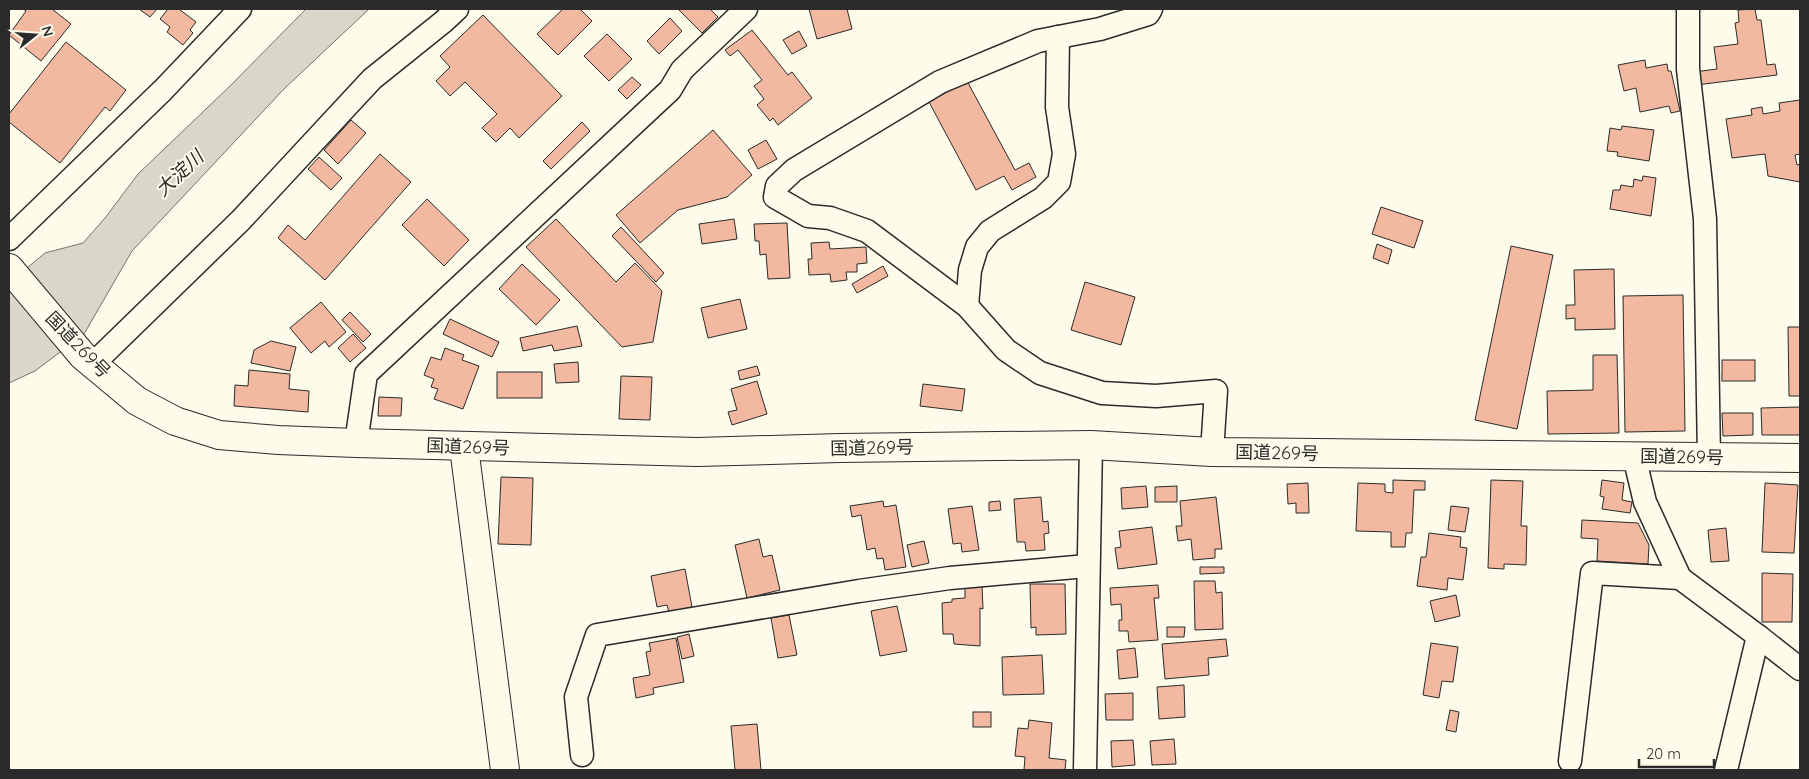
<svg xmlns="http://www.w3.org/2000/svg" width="1809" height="779" font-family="Quicksand,'Noto Sans JP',sans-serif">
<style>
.water{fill:#d8d7c9;stroke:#74746e}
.building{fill:#f2b8a0;stroke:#2b2b2b}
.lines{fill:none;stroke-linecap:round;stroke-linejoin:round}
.street-casing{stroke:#2b2b2b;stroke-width:25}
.secondary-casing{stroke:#2b2b2b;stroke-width:30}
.highway-casing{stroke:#2b2b2b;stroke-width:30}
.street{stroke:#fdfbea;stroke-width:22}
.secondary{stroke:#fdfbea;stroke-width:28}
.highway{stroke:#fdfbea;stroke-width:28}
.labels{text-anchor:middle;stroke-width:4;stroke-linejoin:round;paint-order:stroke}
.street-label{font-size:18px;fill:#2b2b2b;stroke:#fdfbea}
.water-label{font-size:19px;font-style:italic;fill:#2b2b2b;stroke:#fdfbea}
</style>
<rect width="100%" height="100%" fill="#fdfbea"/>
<polygon class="water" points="306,9 369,9 284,89 132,251 84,334 35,371 9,383 9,283 45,253 83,243 105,218 138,174 229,87"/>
<g class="building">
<polygon points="23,9 52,9 71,24 41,61 9,35 26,11"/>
<polygon points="139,9 157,9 150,17"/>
<polygon points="168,9 179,9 196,22 190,30 193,33 183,45 167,32 170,27 160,19"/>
<polygon points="563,9 580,9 592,21 558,55 537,34"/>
<polygon points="680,9 710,9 718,17 702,33 679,10"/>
<polygon points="809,9 847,9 852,29 817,39"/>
<polygon points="1755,9 1757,20 1761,20 1767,65 1775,64 1777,75 1696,85 1694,72 1717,69 1714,47 1738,44 1735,23 1739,22 1738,10"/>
<polygon points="483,15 562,96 519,138 510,128 496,142 482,128 497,114 465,82 450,96 436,81 450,67 440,56"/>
<polygon points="670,18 682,31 659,54 647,41"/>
<polygon points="752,30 788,75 792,72 812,98 778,125 773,118 770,121 757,105 764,99 754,86 762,80 738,50 730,56 725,50"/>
<polygon points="799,31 807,46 792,54 783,40"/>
<polygon points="607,34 632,59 609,81 584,56"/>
<polygon points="66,42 126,90 110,111 105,107 60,163 9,122 9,114"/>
<polygon points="1645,60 1646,68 1667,64 1668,71 1671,71 1680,111 1671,113 1669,106 1640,112 1636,88 1624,91 1618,65"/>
<polygon points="632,77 641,85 627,99 618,90"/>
<polygon points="967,81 1015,170 1029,163 1036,177 1012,190 1004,176 976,190 929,102"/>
<polygon points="1800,100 1800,154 1795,155 1797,165 1800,164 1800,182 1768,176 1765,154 1732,158 1726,119 1752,115 1751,109 1762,107 1763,114 1780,111 1779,103"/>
<polygon points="351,120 366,133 338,164 324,150"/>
<polygon points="582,122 590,131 551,169 543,161"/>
<polygon points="1622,126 1654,130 1649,161 1617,156 1618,152 1607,151 1610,128 1621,130"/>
<polygon points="713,130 752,175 727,197 678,210 640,243 616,215"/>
<polygon points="766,140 777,159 758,169 748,150"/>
<polygon points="380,154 411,182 325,280 278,238 288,225 305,240"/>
<polygon points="319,157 342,178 331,190 308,169"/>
<polygon points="1643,176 1656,178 1651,216 1610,209 1613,190 1620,190 1621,185 1633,187 1634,179 1642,181"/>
<polygon points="427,199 469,240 444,266 402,225"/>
<polygon points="1381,207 1423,221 1414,248 1372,234"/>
<polygon points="556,219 616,282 635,263 662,291 653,342 622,347 526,247"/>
<polygon points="734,219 737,239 702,244 699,224"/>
<polygon points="787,223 790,278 768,279 766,254 760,255 759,241 755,241 754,224"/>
<polygon points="621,227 664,273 656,282 612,236"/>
<polygon points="829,242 830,249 866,247 867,263 857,264 857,272 846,272 847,280 831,282 830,274 809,275 808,259 812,259 811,243"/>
<polygon points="1377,244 1392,250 1388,264 1373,258"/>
<polygon points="1511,246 1553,255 1517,429 1475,420"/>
<polygon points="522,264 560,300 536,325 499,289"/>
<polygon points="883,266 888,276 857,293 852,284"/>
<polygon points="1614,269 1615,329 1575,330 1575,318 1566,319 1566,305 1575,305 1574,270"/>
<polygon points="1085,282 1135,297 1121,345 1071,330"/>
<polygon points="1683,295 1685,431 1625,432 1623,296"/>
<polygon points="740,299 747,329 708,338 701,308"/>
<polygon points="321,302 346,332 329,347 325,341 311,353 290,328"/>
<polygon points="350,312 371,334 363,342 342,320"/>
<polygon points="450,319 499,342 492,357 443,334"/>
<polygon points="577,326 582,346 554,351 552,345 523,351 520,338"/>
<polygon points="1788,327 1800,327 1800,396 1789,396"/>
<polygon points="353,334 366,348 350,362 338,348"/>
<polygon points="271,341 296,347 290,371 251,363 254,350"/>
<polygon points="445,348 464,355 462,360 479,366 463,409 434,399 438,389 431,387 434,379 424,375 431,357 441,360"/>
<polygon points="1593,355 1617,355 1619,433 1548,434 1547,391 1593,390"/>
<rect x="1722" y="360" width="33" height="21"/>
<polygon points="578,362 579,382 556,383 554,364"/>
<polygon points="757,366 760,375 740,380 738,371"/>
<polygon points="249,370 290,374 289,389 309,391 308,412 234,406 235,385 248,386"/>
<rect x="497" y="372" width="45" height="26"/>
<polygon points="621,376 652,377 650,420 619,419"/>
<polygon points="757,381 767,414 732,425 728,412 737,410 731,389"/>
<polygon points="923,384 965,389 962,411 920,406"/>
<polygon points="379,397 402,398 401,416 378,416"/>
<polygon points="1800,407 1800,435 1762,435 1761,408"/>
<polygon points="1722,413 1753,413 1753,435 1723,436"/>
<polygon points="501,477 533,478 531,545 498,544"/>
<polygon points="1393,480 1425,481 1425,490 1414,490 1412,533 1406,533 1405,547 1391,547 1391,532 1356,531 1358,483 1385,484 1385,492 1393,493"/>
<polygon points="1491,480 1523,481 1521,526 1527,526 1526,565 1504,564 1504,569 1488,568"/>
<polygon points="1602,480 1624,483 1622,500 1632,502 1630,513 1602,509 1604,497 1600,496"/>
<polygon points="1308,483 1309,513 1296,513 1296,503 1288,504 1287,484"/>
<polygon points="1765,483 1798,485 1794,553 1762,552"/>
<polygon points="1146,486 1148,507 1122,509 1121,488"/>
<polygon points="1177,486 1177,502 1155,502 1155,487"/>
<polygon points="1041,497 1043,522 1048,521 1049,533 1044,534 1045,550 1026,551 1025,542 1017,542 1014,499"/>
<polygon points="1216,497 1222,549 1215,549 1215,558 1193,560 1191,539 1178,541 1176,526 1182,526 1180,501"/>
<polygon points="883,501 884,507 896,505 906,567 885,570 883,558 877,559 875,548 867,550 861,515 852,517 850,506"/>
<polygon points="1000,501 1001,510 989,511 989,502"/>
<polygon points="972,506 979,550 962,552 961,543 953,544 948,509"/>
<polygon points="1451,506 1469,508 1465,532 1448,530"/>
<polygon points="1582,520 1638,523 1649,545 1648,564 1597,561 1598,539 1581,538"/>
<polygon points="1152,527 1157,564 1118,569 1115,548 1121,547 1119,531"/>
<polygon points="1726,528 1729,561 1711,562 1708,530"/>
<polygon points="1429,533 1461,537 1460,547 1467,548 1463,580 1448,578 1447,590 1417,586 1421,557 1426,557"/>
<polygon points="759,539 763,557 772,555 780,590 747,598 735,545"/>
<polygon points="924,541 929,563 912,567 907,545"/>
<polygon points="1200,567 1224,567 1224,573 1200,574"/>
<polygon points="685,569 692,607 669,612 667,605 657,607 651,576"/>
<polygon points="1762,573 1793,574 1792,622 1762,622"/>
<polygon points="1194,581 1215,581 1216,593 1222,592 1223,629 1195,630"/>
<polygon points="1030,584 1065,584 1066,634 1036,635 1036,627 1031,628"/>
<polygon points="1158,585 1159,598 1154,598 1158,640 1129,642 1128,631 1119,631 1119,620 1122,620 1121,604 1111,605 1110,588"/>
<polygon points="982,586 983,609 980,608 980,646 954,644 953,634 943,634 942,603 952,602 952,599 965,598 965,587"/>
<polygon points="1456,595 1460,616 1435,622 1430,601"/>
<polygon points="897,606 907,651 880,656 871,611"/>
<polygon points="789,615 797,655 778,658 771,618"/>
<polygon points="1167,627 1185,627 1184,637 1167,637"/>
<polygon points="689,634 694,656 682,659 677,637"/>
<polygon points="676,638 684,682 653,688 654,694 636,698 633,678 650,675 646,652 651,651 649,643"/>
<polygon points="1226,639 1228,656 1208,658 1209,675 1165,679 1162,644"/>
<polygon points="1431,643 1458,647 1453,682 1442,681 1439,698 1423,695"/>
<polygon points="1135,648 1138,677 1119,679 1117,650"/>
<polygon points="1042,655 1044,694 1003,695 1002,657"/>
<polygon points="1184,685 1185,717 1159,719 1157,687"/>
<polygon points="1133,693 1133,720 1106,720 1105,694"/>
<polygon points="1450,710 1459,712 1456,732 1446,730"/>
<rect x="973" y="712" width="18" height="15"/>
<polygon points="1029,720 1052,723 1049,758 1066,760 1065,770 1024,770 1025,757 1015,756 1018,728 1028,729"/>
<polygon points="757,724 761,770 735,770 731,726"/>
<polygon points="1174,739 1176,764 1152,765 1150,741"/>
<polygon points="1133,740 1135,765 1112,767 1111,741"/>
</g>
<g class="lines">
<defs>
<g id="street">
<polyline points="1151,9 1148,14 1100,29 1038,41 940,82 794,170 777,186 775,197 808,216 830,218 867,231 967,306 1006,350 1040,373 1102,393 1156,396 1216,391 1212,452"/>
<polyline points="1688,11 1688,69 1705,219 1709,458"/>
<polyline points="9,239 163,90 240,9"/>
<polyline points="967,306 970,270 977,247 990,231 1043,198 1059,182 1064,154 1057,107 1058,37"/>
<polyline points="93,364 241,220 372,79 443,22 457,9"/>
<polyline points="356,443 366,374 670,90 682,70 746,9"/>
<polyline points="1634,456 1645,502 1680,578 1758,636 1800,669"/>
<polyline points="582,755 576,697 597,635 859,591 950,578 1087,566"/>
<polyline points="1570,761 1592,573 1680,578"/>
<polyline points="1085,770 1091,445"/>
<polyline points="1726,770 1758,636"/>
</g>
<polyline id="secondary" points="464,447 505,770"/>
<polyline id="highway" points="9,268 83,356 137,401 175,421 219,435 278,440 356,443 697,452 840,448 1091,445 1212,452 1800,458"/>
</defs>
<use href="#street" class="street-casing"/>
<use href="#secondary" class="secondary-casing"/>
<use href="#highway" class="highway-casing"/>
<use href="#street" class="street"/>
<use href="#secondary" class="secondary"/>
<use href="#highway" class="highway"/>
</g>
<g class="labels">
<g class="street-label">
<text transform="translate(78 345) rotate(46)" y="6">国道269号</text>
<text transform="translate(468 447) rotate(2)" y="6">国道269号</text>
<text transform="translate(872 448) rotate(-1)" y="6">国道269号</text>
<text transform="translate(1277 453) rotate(1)" y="6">国道269号</text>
<text transform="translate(1682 457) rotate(1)" y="6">国道269号</text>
</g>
<g class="water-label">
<text transform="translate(179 173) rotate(-43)" y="7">大淀川</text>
</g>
</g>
<rect width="1809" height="779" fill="none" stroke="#2b2b2b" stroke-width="20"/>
<g transform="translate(35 35) rotate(73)" stroke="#fdfbea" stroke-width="4" paint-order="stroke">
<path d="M0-4L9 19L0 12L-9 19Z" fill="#2b2b2b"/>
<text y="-8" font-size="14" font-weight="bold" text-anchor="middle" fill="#2b2b2b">N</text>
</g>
<path d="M1639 759v8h75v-8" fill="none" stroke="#2b2b2b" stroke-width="2.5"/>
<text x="1646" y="759" font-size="15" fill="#2b2b2b" stroke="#fdfbea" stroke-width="4" paint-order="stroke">20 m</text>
</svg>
